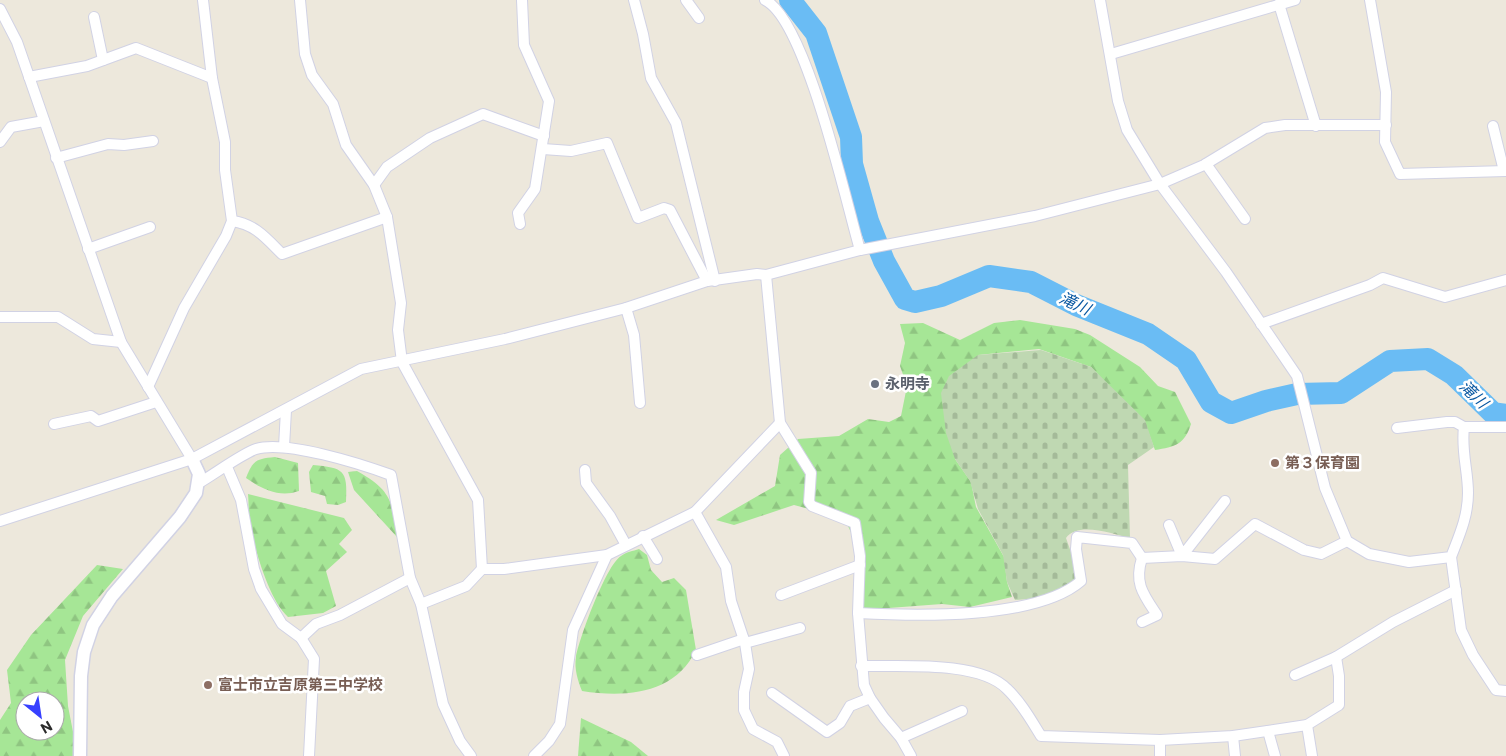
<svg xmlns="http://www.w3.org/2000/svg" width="1506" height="756" font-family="Commissioner,'Noto Sans JP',sans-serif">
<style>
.forest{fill:url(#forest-firs);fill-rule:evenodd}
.cemetery{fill:url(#cemetery-stones)}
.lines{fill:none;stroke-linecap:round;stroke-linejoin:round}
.river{stroke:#6abcf4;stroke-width:22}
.minor-casing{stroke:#d1d2e4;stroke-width:12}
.tertiary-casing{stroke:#d1d2e4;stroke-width:15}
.minor{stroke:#fff;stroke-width:10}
.tertiary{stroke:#fff;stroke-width:12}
.worship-dot{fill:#6b7280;stroke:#fff;stroke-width:2}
.education-dot{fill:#8d6e63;stroke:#fff;stroke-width:2}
.labels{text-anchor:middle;stroke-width:5;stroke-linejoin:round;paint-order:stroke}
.worship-label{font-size:15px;font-weight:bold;fill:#5b616d;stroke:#fff;text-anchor:start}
.education-label{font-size:15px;font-weight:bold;fill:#785e54;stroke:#fff;text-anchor:start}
.water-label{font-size:16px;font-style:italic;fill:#0857a1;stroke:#fff}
</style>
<defs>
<pattern id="forest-firs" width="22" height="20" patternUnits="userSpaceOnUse" patternTransform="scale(1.25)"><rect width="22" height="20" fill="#a6e696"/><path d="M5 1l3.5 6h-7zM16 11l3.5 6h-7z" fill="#8fc581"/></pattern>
<pattern id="cemetery-stones" width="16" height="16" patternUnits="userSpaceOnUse" patternTransform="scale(1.25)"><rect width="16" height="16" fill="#bfd8b2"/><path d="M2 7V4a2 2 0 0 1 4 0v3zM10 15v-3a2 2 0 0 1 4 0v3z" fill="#a4ba99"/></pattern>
</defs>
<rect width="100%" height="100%" fill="#ede8dc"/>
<g class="forest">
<path d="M 1020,320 L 1075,329 L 1090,335 L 1140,367 L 1158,386 L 1175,392 L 1191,424 C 1185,444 1175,447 1155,450 L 1146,426 L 1091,367 L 1039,349 L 978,355 L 955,459 L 971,482 L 976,507 L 1004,557 L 1007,582 L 1012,597 L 970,607 L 942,604 L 862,610 L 862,555 L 846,522 L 824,513 L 794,505 L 734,525 L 716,520 L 775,486 L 780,455 L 798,439 L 839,436 L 868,419 L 889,422 L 901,416 L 907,386 L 900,366 L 905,343 L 900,324 L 923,323 L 960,340 L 994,323 Z"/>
<path d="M 275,457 L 298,463 L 299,491 C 279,498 262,489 246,478 C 253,460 256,459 275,457 Z"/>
<path d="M 313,465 C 343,468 348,469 346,502 L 338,505 L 327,504 L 325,496 L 311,492 L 309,472 Z"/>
<path d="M 357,471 C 391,490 390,499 400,534 L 397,537 L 354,490 L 348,472 Z"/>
<path d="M 248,494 L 344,518 L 352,530 L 339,544 L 347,552 L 326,571 L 336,606 L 323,613 L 288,617 C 269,600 255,550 250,525 C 248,515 249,504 248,494 Z"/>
<path d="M 639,549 L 647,555 L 651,570 L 662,582 L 674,578 L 686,590 L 696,650 C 675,694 626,698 582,691 C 578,681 574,669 576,657 C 579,639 606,565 621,556 C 626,552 633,551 639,549 Z"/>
<path d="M 97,565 L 123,569 L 83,616 L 65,660 L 68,706 L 74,737 L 73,756 L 0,756 L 0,720 L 11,703 L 7,670 L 31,635 ZM 25,701 L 55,701 L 55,731 L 25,731 Z"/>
<polygon points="581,718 631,742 648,756 578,756"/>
</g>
<path class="cemetery" d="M 1041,350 L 1091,367 L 1145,420 L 1154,447 L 1128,465 L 1130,538 C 1113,534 1078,521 1066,538 L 1081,581 L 1051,597 L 1015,600 L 1007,582 L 1003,555 L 978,509 L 970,481 L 955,459 L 946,433 L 941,393 L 949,376 L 978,355 Z"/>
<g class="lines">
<polyline class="river" points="790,0 816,33 851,137 852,164 868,221 884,261 905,299 915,302 941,296 989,276 1031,282 1076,305 1148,334 1186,360 1211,402 1231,413 1266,401 1297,394 1341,393 1390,361 1428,359 1454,375 1493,413 1506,415"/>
<defs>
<g id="minor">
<polyline points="300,0 305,54 312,75 333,104 346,145 374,185 387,217 401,303 398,330 402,362 478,500 482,569"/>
<polyline points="634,0 643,34 651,78 676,123 715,281"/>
<polyline points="686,0 699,18"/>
<path d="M 765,0 C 806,20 846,202 860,250"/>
<path d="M 1100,0 L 1118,101 L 1127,130 L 1160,184 L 1226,272 L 1297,376 L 1325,488 L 1347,541 L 1369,554 L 1409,562 L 1451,557 C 1459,536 1468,517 1468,493 C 1468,470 1461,451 1464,427 L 1506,427"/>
<polyline points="1370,0 1386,92 1385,142 1400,174 1506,171"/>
<polyline points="1279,4 1316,126"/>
<polyline points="0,9 17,42 121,342 192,459"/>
<polyline points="94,17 103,60"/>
<polyline points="1111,54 1295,0"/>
<polyline points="29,77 87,66 136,48 212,78"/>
<polyline points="1493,126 1504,171"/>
<polyline points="0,142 11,127 44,121"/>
<polyline points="543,149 571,151 607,143 638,218 664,208 670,210 707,281"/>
<polyline points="56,158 108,144 124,145 153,141"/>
<polyline points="1206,164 1245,219"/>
<polyline points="374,185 387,167 430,138 483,114 544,136"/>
<path d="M 232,221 C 255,224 266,238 282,254 L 387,217"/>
<polyline points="520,224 518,213 535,189 549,101 524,45 522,0"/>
<polyline points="88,249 150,227"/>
<polyline points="766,275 780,423 811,473 809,502 812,506 855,523 860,556 858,613 864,685 870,698 884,718 901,738 911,756"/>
<polyline points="626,308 634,335 640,403"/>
<polyline points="0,317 58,317 93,339 121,342"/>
<polyline points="1261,324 1370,285 1383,278 1445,297 1506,280"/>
<polyline points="148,387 184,308 226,236 232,221 225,170 225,142 212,78 203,0"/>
<polyline points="54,424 91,416 98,421 156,402"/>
<polyline points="1397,428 1447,422 1455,422 1464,427"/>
<polyline points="284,447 286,410"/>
<polyline points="227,467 241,500 254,569 261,589 282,624 301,638 314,659 309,756"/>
<polyline points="585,470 586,483 610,516 626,545"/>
<path d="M 199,483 C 213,475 243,453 256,449 C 286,440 361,464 391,475 L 410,578 L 421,604 L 443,704 L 460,741 L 471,756"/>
<polyline points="695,512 726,567 731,601 745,643 749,669 744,692 744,710 753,729 777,742 784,756"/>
<polyline points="0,521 192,459 361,369 505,339 626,308 707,281 757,274 766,275 860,250 1035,216 1160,184 1204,165 1265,128 1285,125 1386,125"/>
<polyline points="1169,525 1182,556 1225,501"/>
<polyline points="643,536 657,559"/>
<polyline points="1451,557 1461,630 1473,655 1496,690 1506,691"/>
<polyline points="781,595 860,565"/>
<polyline points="421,604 466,586 482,569 504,569 607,555 695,512 780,423"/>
<path d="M 858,613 C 916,616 1036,620 1081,581 L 1076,549 L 1077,537 L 1132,543 L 1142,558 L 1182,556 L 1215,559 L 1255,524 L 1304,550 L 1321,554 L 1347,541"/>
<path d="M 1142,622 L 1157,615 C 1143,594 1134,583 1142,558"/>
<polyline points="301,638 316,624 340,615 410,578"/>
<polyline points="745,643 800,628"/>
<polyline points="697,655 744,639"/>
<polyline points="1336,657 1393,622 1456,590"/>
<path d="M 861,666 C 900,667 979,660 1007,689 C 1021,702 1031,720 1041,736 L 1160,740 L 1233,736 L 1307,725"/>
<polyline points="1295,675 1336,657 1339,676 1339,705 1307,725 1312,756"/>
<polyline points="772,693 827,732 840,723 850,706 870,698"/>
<polyline points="1268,731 1275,756"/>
<polyline points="1233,736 1235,756"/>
<polyline points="901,738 962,711"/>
<polyline points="1160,740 1160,756"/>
<polyline points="534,756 549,741 560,724 573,630 607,555"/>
</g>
<polyline id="tertiary" points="80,756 81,676 84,652 93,625 112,596 180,517 196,493 199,474 192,459"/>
</defs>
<use href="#minor" class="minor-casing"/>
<use href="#tertiary" class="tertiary-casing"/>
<use href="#minor" class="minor"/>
<use href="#tertiary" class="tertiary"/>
</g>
<circle class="worship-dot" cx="875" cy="384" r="5"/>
<g class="education-dot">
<circle cx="1275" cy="463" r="5"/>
<circle cx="208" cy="685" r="5"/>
</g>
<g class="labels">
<g class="worship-label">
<text x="885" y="389">永明寺</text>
</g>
<g class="education-label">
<text x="1285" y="468">第３保育園</text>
<text x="218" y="690">富士市立吉原第三中学校</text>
</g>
<g class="water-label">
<text transform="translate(1075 303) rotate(25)" y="6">滝川</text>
<text transform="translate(1474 394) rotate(44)" y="6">滝川</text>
</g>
</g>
<g transform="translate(40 716) rotate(150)"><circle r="24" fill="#ffffff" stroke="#aaaaaa"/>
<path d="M0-4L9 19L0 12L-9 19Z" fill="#3740ff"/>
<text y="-8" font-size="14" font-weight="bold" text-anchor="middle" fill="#2b2b2b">N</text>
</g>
</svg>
